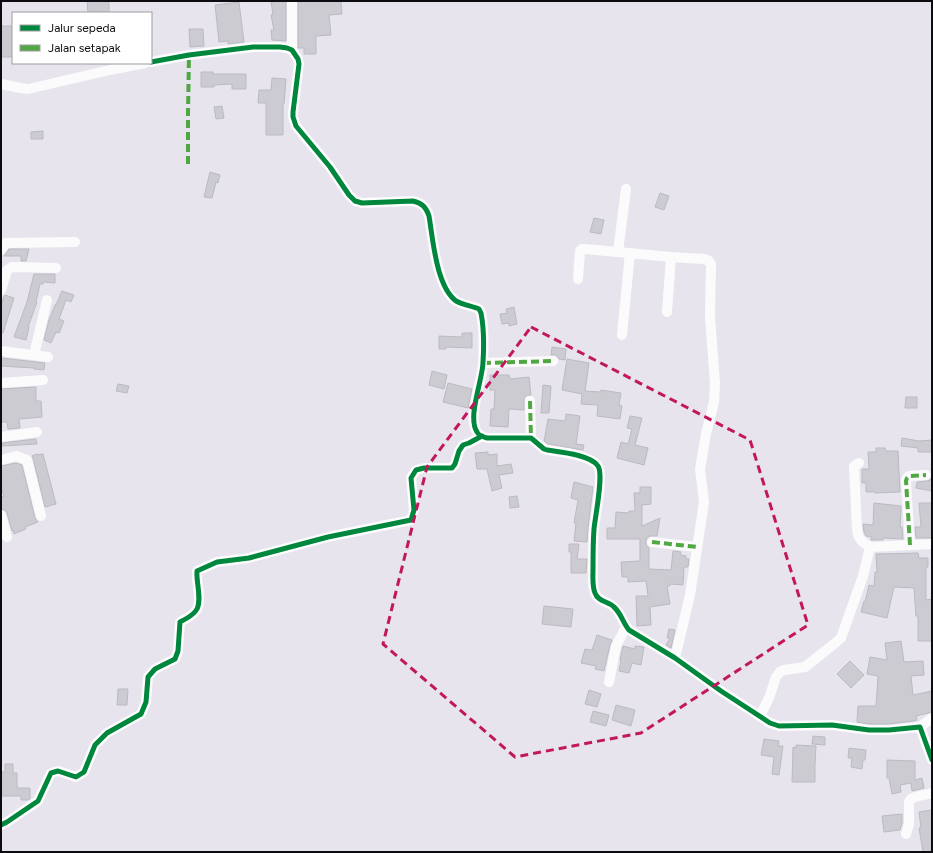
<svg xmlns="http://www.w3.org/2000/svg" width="933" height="853" font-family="Figtree,sans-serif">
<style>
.building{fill:#cdcbd2;stroke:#bcbac1}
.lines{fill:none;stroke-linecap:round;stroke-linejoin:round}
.minor{stroke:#fbfbfc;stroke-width:10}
.quiet{stroke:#50a842;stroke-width:4;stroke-dasharray:8 4;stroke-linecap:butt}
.cycleway-casing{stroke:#fff;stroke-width:8}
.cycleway{stroke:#00873e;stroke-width:5}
.marked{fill:none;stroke:#c2185b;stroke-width:3;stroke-dasharray:8 5;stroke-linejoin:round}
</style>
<rect width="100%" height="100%" fill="#e7e4ee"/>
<g class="building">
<polygon points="87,1 109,1 109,13 88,13"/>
<polygon points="278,1 286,1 286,41 272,40 271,30 274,30 271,15 273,14 271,2"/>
<polygon points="298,1 341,1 342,14 329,15 331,35 316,36 316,54 304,54 304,48 298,48"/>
<polygon points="239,2 244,42 228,44 228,41 219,42 215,5"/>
<rect x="1" y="26" width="12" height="31"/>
<polygon points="189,29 203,29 204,46 190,47"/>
<polygon points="201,72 213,72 213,74 246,74 246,89 232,89 232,84 214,85 214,87 201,87"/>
<polygon points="272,78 286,79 284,104 283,104 283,135 266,135 266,103 258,103 259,90 271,90"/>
<polygon points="222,106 224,118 216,119 214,107"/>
<polygon points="43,131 43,139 31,139 31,132"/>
<polygon points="210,172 220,175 218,183 216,182 212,198 204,197"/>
<polygon points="660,193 669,196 664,210 655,207"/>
<polygon points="594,218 604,220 601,234 590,232"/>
<polygon points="9,249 29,249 26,261 21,261 21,256 4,256"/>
<polygon points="34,274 55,274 55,283 43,282 43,284 40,284 36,302 37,302 28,327 29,327 26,340 14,337 27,302"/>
<polygon points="62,291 74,295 71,302 66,300 59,319 64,321 59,333 56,332 51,343 44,340 49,320 55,305 56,305"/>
<polygon points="5,295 14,298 3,333 1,333 1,306 4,296"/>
<polygon points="514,307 517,324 509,326 509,323 502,324 500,314 507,313 506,309"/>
<polygon points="462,333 472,333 472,348 446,347 446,349 439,349 439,336 462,337"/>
<polygon points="552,347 566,349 565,360 559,359 556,355 551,355"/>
<polygon points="1,358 45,363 44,370 34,369 34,368 1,366"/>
<polygon points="567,359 589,363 585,391 601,392 601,390 621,393 619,405 622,406 620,419 597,416 598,405 581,404 582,394 562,390"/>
<polygon points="432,371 447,375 444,389 429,385"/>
<polygon points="490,375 509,375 510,379 529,377 531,395 527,395 524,398 524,410 509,409 508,427 490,426 491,409 494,409 495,390 490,390"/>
<polygon points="448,383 472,389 468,408 443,402"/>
<polygon points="118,384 129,386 127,393 116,391"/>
<polygon points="543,385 551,386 549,413 541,413"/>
<polygon points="36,387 36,401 41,401 42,417 19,419 20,428 8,429 7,422 1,422 1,389"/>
<polygon points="906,397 917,397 917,408 905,408"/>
<polygon points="566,414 580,416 576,444 584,445 583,450 548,444 544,441 548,419 565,421"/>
<polygon points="630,416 642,418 635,445 648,448 644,465 617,458 621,442 628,444 632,429 627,428"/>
<polygon points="902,438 919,441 932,440 932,452 918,452 918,448 901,446"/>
<polygon points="36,439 37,444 1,446 1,443"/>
<polygon points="876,448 885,448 886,451 898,451 900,492 875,493 875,492 866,492 866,483 862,483 862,469 869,469 868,452 876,452"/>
<polygon points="488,452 488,455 497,454 497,466 511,464 513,473 499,475 502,488 492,491 487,469 477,469 475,453"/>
<polygon points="37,454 37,455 43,454 56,504 45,507 33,458 32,456"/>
<polygon points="16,463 22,465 35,518 38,522 25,527 26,529 14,534 13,530 12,531 7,513 5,510 1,509 1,497 4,496 1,488 1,466"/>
<polygon points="932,477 932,491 916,488 917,482 927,481 930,480"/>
<polygon points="574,482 593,487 588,528 587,542 574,541 576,523 574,523 578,500 571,498"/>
<polygon points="640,487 651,487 651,504 642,505 642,526 660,518 657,536 650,536 647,538 646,541 646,545 649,548 649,569 671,570 673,551 681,552 680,555 686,556 686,559 689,559 688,567 684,567 683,585 670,584 670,586 667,586 670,604 650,607 651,625 637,626 636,596 648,596 646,581 628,582 628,577 622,577 621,562 640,561 640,539 607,539 607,528 615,528 616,512 629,513 629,511 635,511 634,493 640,493"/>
<polygon points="517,496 519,507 510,508 509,497"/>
<polygon points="874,503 901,506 901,512 900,527 902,527 903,539 883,538 883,540 871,540 872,537 866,536 864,532 863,524 873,525"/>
<polygon points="919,503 932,503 932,538 916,538 915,527 921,527"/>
<polygon points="569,544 579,544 577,559 587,559 586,573 571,573 571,552 569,552"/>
<polygon points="918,553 919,558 928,558 928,567 926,567 926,600 932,599 932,641 918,641 918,616 916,616 914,588 894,587 887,618 861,612 864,601 865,602 869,585 874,586 875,572 877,572 876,554"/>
<polygon points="544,606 573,609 571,627 542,624"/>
<polygon points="669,629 675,630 671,648 666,645 670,638 667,638"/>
<polygon points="597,635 612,640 610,645 604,671 595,669 596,666 581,663 585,649 592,650"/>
<polygon points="901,641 904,662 923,661 924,675 911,676 913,695 932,691 932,712 916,716 917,720 913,721 889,724 869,724 857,722 858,706 876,706 878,676 867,674 870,657 887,660 885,643"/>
<polygon points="623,646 635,649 635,646 644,647 641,665 632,663 629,673 619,671 621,661 620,660"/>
<polygon points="850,661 864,675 851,688 837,674"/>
<polygon points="118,689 128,689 127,705 117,705"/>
<polygon points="589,690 601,694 597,707 585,704"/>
<polygon points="616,705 635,710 631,726 612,720"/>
<polygon points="593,711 609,715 606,726 590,722"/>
<polygon points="813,736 825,737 825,745 812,744"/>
<polygon points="764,739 779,741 778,746 783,746 779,775 772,774 774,757 761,755"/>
<polygon points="796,745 816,746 815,765 815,782 792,782 793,747 796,748"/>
<polygon points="849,748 866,750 865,760 863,760 862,769 851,767 852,758 848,758"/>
<polygon points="887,760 915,761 915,780 922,778 924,788 912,791 911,783 900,785 901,792 892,794 889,778 887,778"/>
<polygon points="5,764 13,764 13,773 17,773 17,788 30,788 30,799 27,800 21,800 21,796 1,796 1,772 5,772"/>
<polygon points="932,810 932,852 923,852 919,828 921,828 919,812"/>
<polygon points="902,814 902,823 900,830 884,832 882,816"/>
</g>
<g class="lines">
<g class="minor">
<polyline points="292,1 292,50"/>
<path d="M 151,62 L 189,55 L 253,47 L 280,47 L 287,48 L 292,50 L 298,59 L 299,64 L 293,112 L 293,117 L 296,126 L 330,167 L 349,195 L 355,201 L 362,203 L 413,201 C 422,203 426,207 429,216 C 433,239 436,286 456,301 C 463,305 472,306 479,309 L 481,313 C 484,328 484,346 483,362 C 483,379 467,417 477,432 C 479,436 483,437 487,438 L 531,438 L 544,449 L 547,450 C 560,452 591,455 598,466 C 604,475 595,517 594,529 C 593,542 593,556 593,569 C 593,577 592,586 595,593 C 598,602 608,601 614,607 C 621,613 623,623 629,630 L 675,658 L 721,691 L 770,723 L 779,726 L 832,725 L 869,730 L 889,730 L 920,727 L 932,760"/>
<polyline points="1,84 20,88 28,89 110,70 145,63"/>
<polyline points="1,250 6,243 75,242"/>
<polyline points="618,252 626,189"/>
<polyline points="578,279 580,251 582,249 585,249 671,257 704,259 709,261 711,264 710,317 715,383 714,402 706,434 700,469 704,502 690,595 675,658"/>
<polyline points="1,290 7,270 12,267 56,268"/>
<polyline points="667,312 671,257"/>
<polyline points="622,335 630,253"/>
<polyline points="1,351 48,357"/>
<polyline points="34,355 47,300"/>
<polyline points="483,363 553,361"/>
<polyline points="1,383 43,380"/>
<polyline points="530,401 531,438"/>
<polyline points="1,437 37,432"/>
<polyline points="1,460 16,456 27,460 41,516"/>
<path d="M 859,463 L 854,466 L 857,530 C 858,539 862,542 870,547"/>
<polyline points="1,515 7,537"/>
<polyline points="652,542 697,547"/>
<polyline points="910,545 906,481 907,478 909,476 926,475"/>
<polyline points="609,682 616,646 626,627"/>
<polyline points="760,716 769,698 776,677 780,672 784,670 805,667 834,644 841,638 863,576 870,547 932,544"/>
<polyline points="920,727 932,718"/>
<path d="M 1,825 L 7,822 L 38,801 L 51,773 L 58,771 L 76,777 L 84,772 L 95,745 L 107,733 L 141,714 L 146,702 L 148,677 L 155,669 L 175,659 L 178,651 L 180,622 C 186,619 194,615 197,609 C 202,599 196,582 197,571 L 217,562 L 249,558 L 328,537 L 411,520 L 414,510 L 411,478 L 416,470 L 424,468 L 452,468 L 455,464 L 459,451 L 463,445 L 469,443 L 482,436"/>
<polyline points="906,834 909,824 909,802 911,799 915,797 932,793"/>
</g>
<g class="quiet">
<polyline points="188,164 188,113 189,55"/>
<polyline points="483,363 553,361"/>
<polyline points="530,401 531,438"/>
<polyline points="652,542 697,547"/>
<polyline points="910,545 906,481 907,478 909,476 926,475"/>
</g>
<defs>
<g id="cycleway">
<path d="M 151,62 L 189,55 L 253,47 L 280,47 L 287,48 L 292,50 L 298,59 L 299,64 L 293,112 L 293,117 L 296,126 L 330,167 L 349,195 L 355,201 L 362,203 L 413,201 C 422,203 426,207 429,216 C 433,239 436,286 456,301 C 463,305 472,306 479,309 L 481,313 C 484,328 484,346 483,362 C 483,379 467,417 477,432 C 479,436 483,437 487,438 L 531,438 L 544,449 L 547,450 C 560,452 591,455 598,466 C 604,475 595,517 594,529 C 593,542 593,556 593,569 C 593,577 592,586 595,593 C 598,602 608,601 614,607 C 621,613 623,623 629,630 L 675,658 L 721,691 L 770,723 L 779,726 L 832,725 L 869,730 L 889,730 L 920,727 L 932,760"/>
<path d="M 1,825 L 7,822 L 38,801 L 51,773 L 58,771 L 76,777 L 84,772 L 95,745 L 107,733 L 141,714 L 146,702 L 148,677 L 155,669 L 175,659 L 178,651 L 180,622 C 186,619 194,615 197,609 C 202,599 196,582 197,571 L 217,562 L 249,558 L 328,537 L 411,520 L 414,510 L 411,478 L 416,470 L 424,468 L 452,468 L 455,464 L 459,451 L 463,445 L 469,443 L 482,436"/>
</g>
</defs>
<use href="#cycleway" class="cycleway-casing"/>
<use href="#cycleway" class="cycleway"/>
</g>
<path class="marked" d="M 531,327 L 750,440 L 808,625 L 641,733 L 515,757 L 383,644 L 427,467 Z"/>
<rect width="933" height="853" fill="none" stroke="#0c0b10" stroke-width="4"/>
<rect x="12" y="12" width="140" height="52" fill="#ffffff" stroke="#9e9d9f"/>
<rect x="20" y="25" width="20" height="6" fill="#00873e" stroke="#9e9d9f"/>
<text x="48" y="32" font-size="12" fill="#0c0b10">Jalur sepeda</text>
<rect x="20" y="45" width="20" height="6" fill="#50a842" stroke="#9e9d9f"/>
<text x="48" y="52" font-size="12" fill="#0c0b10">Jalan setapak</text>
</svg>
